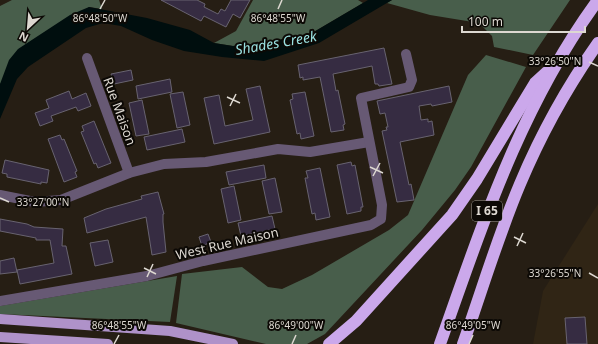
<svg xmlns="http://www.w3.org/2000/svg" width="598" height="344" font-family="'Noto Sans',sans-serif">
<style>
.built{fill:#302515}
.forest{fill:#485e4b}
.water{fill:#000e0e}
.building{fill:#362c42;stroke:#686370}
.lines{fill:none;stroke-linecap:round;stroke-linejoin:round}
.minor{stroke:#675974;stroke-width:10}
.major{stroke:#af92c9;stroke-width:10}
.highway{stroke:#cba8eb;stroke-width:12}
.ticks{fill:none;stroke:#ddd8d1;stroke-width:1.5}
.labels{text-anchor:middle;stroke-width:4;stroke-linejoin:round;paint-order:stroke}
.shield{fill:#0c0905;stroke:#9e9a94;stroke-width:1}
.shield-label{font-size:12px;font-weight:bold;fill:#ddd8d1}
.street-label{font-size:13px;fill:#ddd8d1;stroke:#0c0905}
.water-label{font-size:14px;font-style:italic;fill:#9ae1e1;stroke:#0c0905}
.ticks-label{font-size:10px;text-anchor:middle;fill:#ddd8d1;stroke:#0c0905;stroke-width:4;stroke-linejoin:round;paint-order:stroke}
</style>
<rect width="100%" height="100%" fill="#261e14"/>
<polygon class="built" points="598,204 598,344 533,344 543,291"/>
<g class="forest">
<polygon points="12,0 99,0 102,9 89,7 0,84 0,6"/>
<polygon points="253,0 358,0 363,3 312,33 264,43 233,46 214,43 236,31"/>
<polygon points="392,0 570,0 533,55 494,47 492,36 479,23 430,15 387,3"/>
<polygon points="486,55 526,67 471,167 455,190 422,230 325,334 307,344 266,344 176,323 182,274 242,267 268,287 282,289 312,275 389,230 408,215 468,75"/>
<polygon points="177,276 170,322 0,314 0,306"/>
</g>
<polygon class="water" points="368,0 392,0 319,43 264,61 222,57 184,51 152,40 121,26 103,23 86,28 28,67 17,79 0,119 0,84 9,60 18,49 70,15 89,7 147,18 190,30 214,43 233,46 264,43 312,33"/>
<g class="building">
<polygon points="161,0 197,0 205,4 204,7 218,14 221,9 225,11 231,0 250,0 240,18 233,14 226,27 204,16 201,21"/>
<polygon points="384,48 392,84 379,86 378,84 375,84 372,66 333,74 336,91 338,90 345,124 343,125 344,130 331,132 320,77 303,80 303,77 300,78 298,65"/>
<polygon points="131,70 133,80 114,84 111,74"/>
<polygon points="170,79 172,92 138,99 136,86"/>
<polygon points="260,86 270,132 214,144 204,98 219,95 225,126 253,120 246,89"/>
<polygon points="449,86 452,102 432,106 431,104 419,106 421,120 428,119 428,122 432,121 434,135 400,142 409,185 411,184 414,200 397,202 382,131 387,130 386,127 388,127 385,113 380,114 377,101"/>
<polygon points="69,91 72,99 86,93 91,106 78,111 76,107 51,116 53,121 40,126 35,113 49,108 46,100"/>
<polygon points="183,92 190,125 177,128 170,94"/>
<polygon points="305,92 314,136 301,139 300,133 297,134 290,100 293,99 292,94"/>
<polygon points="142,100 149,134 136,136 129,103"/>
<polygon points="94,121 111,163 98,168 96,163 94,164 81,132 84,131 82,126"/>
<polygon points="182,129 185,142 147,150 144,137"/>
<polygon points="60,135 62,140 64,139 77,171 75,172 77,177 64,182 48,139"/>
<polygon points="5,160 49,170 47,183 41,182 41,184 7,177 7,174 2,173"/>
<polygon points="351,162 352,166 355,165 363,207 361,207 361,211 347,214 337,165"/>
<polygon points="264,165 266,178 229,185 226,172"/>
<polygon points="320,168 330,217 316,220 315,213 312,214 305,178 308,178 306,171"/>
<polygon points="275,178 282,212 269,214 262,181"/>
<polygon points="234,186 241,220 228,223 221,189"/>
<polygon points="158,192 164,214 163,214 163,222 166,252 152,255 146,217 87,233 84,218 106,209 142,199 141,196"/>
<polygon points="272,216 275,229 241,236 238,223"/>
<polygon points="0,219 27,224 34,227 63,229 62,246 66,246 72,274 20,284 17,270 54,263 50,240 36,240 36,238 0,231"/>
<polygon points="208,234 211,242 202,246 199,237"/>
<polygon points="108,240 113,262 95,266 90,243"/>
<polygon points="14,258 17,272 0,274 0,261"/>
<polygon points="585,317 587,344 567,344 565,318"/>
</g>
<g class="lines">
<g class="minor">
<polyline points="87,58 129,173"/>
<polyline points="0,195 35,202 61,200 129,173 164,164 206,162 278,149 310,152 369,142"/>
<polyline points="0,301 147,276 203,261 371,225 381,219 382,205 361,98 409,87 412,80 406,54"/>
</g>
<g class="major">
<polyline points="0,319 170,331 233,344"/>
<polyline points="0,337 108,344"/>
</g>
<g class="highway">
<polyline points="329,344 356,321 452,215 477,179 535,83 547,72"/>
<path d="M 440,344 C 483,223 521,105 598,0"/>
<path d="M 463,344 C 482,290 498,236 520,184 C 541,134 567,87 598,43"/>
</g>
</g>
<path class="ticks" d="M 100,9 L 105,0M 278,9 L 282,0M 589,62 L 598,66M 227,97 L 240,103M 230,106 L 236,94M 370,167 L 383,173M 373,176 L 380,163M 0,198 L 9,202M 514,237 L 526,243M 517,246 L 523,233M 144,268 L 156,274M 589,273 L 598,278M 147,277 L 153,264M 114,344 L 119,335M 292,344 L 296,335M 469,344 L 473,335"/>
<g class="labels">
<rect class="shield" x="472" y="201" width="30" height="20" rx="3"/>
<g class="shield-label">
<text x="487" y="215">I 65</text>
</g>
<g class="street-label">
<text transform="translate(120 111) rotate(70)" y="5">Rue Maison</text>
<text transform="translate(227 243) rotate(-13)" y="5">West Rue Maison</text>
</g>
<g class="water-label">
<text transform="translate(276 43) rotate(-10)" y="5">Shades Creek</text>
</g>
</g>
<g class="ticks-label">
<text x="100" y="22">86°48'50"W</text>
<text x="278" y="22">86°48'55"W</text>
<text x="555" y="65">33°26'50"N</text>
<text x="43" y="206">33°27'00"N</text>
<text x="555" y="277">33°26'55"N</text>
<text x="119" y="329">86°48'55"W</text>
<text x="296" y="329">86°49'00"W</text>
<text x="473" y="329">86°49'05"W</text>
</g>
<g transform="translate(28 28) rotate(206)" stroke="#0c0905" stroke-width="3" paint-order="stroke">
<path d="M0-3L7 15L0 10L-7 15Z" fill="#ddd8d1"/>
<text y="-6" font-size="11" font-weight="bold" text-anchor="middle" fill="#ddd8d1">N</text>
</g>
<path d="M462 26v6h123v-6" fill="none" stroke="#ddd8d1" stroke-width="2"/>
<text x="468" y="26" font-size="12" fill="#ddd8d1" stroke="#0c0905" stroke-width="3" paint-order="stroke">100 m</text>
</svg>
